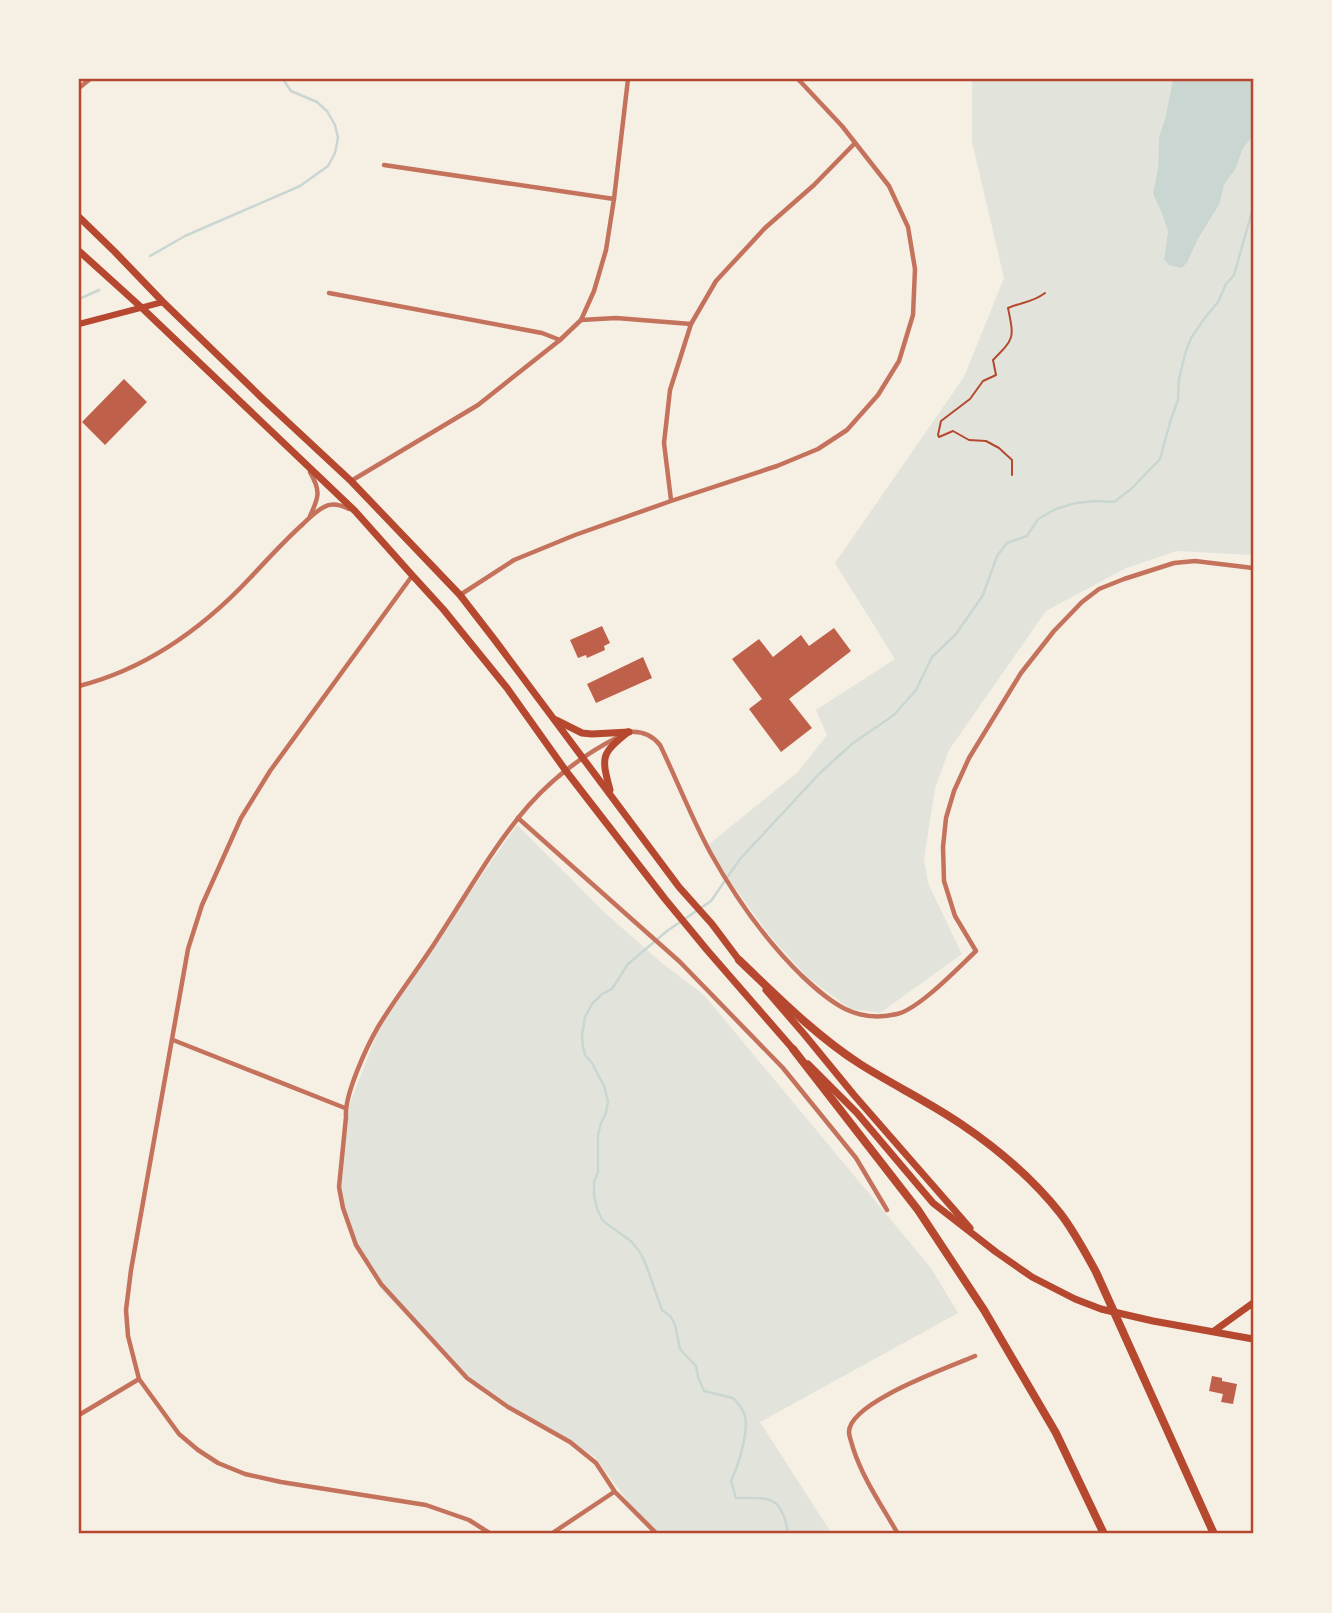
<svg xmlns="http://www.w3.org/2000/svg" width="1332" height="1613" font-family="'Archivo Narrow',sans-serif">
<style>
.green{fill:#e2e4dc}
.water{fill:#c9d6d2}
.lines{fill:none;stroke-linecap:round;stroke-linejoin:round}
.stream{stroke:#c9d6d2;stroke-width:2.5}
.building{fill:#bf614a}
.path{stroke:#b5482f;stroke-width:2}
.minor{stroke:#c5725c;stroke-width:4.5}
.secondary{stroke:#b5482f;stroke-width:6}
.primary{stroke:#b5482f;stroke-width:7}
.trunk{stroke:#b5482f;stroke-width:7}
.motorway{stroke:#b5482f;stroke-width:8}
.neatline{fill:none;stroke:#b5482f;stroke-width:2.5}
</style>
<rect width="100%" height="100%" fill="#f6efe4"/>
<g class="green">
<polygon points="972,79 1173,79 1165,119 1159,137 1158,168 1153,194 1162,213 1168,232 1164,259 1187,263 1198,239 1220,203 1224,185 1236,168 1243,148 1253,136 1253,555 1177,551 1124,569 1046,611 949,750 935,788 924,859 928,883 962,954 880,1013 850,1009 806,976 771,937 731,883 708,845 798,772 827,735 816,710 895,659 835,563 964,377 1004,278 972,142"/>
<polygon points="517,825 604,912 662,963 704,995 931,1268 958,1313 760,1422 832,1534 652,1534 594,1456 476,1388 381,1289 353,1239 337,1190 349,1106 385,1013"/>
</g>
<polygon class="water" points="1173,79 1253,79 1253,136 1243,148 1236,168 1224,185 1220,203 1198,239 1187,263 1181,268 1169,265 1164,259 1168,232 1162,213 1153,194 1158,168 1159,137 1165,119"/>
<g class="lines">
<g class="stream">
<polyline points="150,256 185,236 300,186 328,166 335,153 338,138 335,125 327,111 317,102 291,91 283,79"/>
<polyline points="79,299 99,290"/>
<path d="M 789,1534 C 786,1527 786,1519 782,1512 C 774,1493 753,1499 736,1498 L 731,1481 C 738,1466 749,1432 745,1416 C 743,1409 738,1403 733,1398 L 704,1391 L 698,1377 L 696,1366 L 680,1349 L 675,1325 L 671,1317 L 662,1310 L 646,1265 L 641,1254 L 632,1242 L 603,1221 L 597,1209 L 594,1195 L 594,1182 L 598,1172 L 598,1135 L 601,1123 L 606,1113 L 608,1101 L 604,1086 L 592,1063 L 585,1055 L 583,1047 L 582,1035 L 585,1017 L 592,1004 L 602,994 L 612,989 L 628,964 L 667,931 L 711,901 L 740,859 L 820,773 L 853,743 L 894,715 L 916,690 L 932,657 L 956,634 L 983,595 L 997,556 L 1007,543 L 1027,536 L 1038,519 L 1056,509 L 1076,503 L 1095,501 L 1114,502 L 1131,489 L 1160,459 L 1171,419 L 1178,400 L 1179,379 L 1185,354 L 1191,338 L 1204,319 L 1218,302 L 1226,284 L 1234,275 L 1253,208"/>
</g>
</g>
<g class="building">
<polygon points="124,379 147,402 105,445 82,422"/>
<polygon points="602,626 610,643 604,646 605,650 587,658 586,655 578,658 570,640"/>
<polygon points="834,628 851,651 789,699 812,728 781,752 749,709 762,699 732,659 759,639 773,657 801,635 809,646"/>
<polygon points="643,657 652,678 596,703 587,684"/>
<polygon points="1212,1376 1222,1378 1222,1381 1237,1384 1233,1404 1221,1402 1223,1394 1209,1391"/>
</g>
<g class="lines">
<path class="path" d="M 1012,475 L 1012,460 L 999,448 L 986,441 L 969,440 L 953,431 L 939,437 L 938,435 L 941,421 L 970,399 L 983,381 L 996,375 L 993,360 C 1015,338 1014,338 1008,308 C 1021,302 1032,303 1045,293"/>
<g class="minor">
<polyline points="79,88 90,79"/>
<polyline points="384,165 614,199"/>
<polyline points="329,293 542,333 560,340"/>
<polyline points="581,320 616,318 691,324"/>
<polyline points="351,481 478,405 560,340 581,320 594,291 606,250 614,199 628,79"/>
<polyline points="671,500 664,443 670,390 691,324 716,281 765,228 814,185 855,143"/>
<path d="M 310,516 C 319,497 321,491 310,472"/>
<polyline points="412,576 270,771 241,818 202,905 188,949 131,1270 126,1310 128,1336 139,1379 179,1434 198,1450 218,1463 245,1474 281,1482 426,1505 469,1520 491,1534"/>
<polyline points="460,595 514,560 575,535 671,501 777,466 818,449 847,430 878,395 899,361 913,315 915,269 908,227 889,186 842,126 798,79"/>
<path d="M 79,686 C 146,669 203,628 250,578 C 267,560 284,541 303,524 C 309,518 316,511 324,507 C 332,502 341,505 349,509"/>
<path d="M 629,732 C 641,731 652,735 660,745 C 677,780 691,817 710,852 C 735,897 765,940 802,976 C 830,1002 855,1024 897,1014 C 919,1009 958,968 976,951 L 955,916 L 944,881 L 943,847 L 946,818 L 954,791 L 969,758 L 1021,673 L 1054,631 L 1082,602 L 1099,589 L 1124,579 L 1174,563 L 1195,561 L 1253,568"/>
<path d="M 618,737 C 585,754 553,778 529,805 C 494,845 467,894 438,938 C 419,968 396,997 378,1027 C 367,1046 344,1095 346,1117 L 339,1187 L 343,1208 L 356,1245 L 381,1284 L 467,1378 L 508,1407 L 570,1442 L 596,1463 L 615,1492 L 657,1534"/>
<polyline points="518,818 680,962 783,1068 856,1158 887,1210"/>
<polyline points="173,1040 345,1108"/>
<polyline points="79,1415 139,1379"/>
<polyline points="551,1534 614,1492"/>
<path d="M 898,1534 C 882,1506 863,1479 853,1448 C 852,1443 849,1437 849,1432 C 849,1402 950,1367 975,1356"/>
</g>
<polyline class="secondary" points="79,324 163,302"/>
<g class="primary">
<polyline points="766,990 804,1034 854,1095 970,1228"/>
<polyline points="808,1064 857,1113 933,1203 996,1252 1032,1277 1075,1299 1101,1309 1153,1321 1253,1339"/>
<polyline points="1214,1331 1253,1303"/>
</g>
<g class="trunk">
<polyline points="79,217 115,252 163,302 264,400 351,481 460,595 494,639 679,887 712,924 739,960"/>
<polyline points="79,251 142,308 355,511 412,575 443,609 507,688 566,771 665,899 707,950 793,1049"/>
<polyline points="556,720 582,733 592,734 629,732"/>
<path d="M 610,790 C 601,756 601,754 628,732"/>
</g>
<g class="motorway">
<path d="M 739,960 C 778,997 815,1035 860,1064 C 893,1085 929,1102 961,1124 C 998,1149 1032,1178 1060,1213 C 1074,1231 1085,1252 1096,1272 L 1214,1534"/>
<polyline points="793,1049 918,1210 984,1310 1056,1433 1104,1534"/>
</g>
</g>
<rect width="1332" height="1613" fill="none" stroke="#f6efe4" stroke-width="161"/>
<rect x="80" y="80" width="1172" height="1452" class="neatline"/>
</svg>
